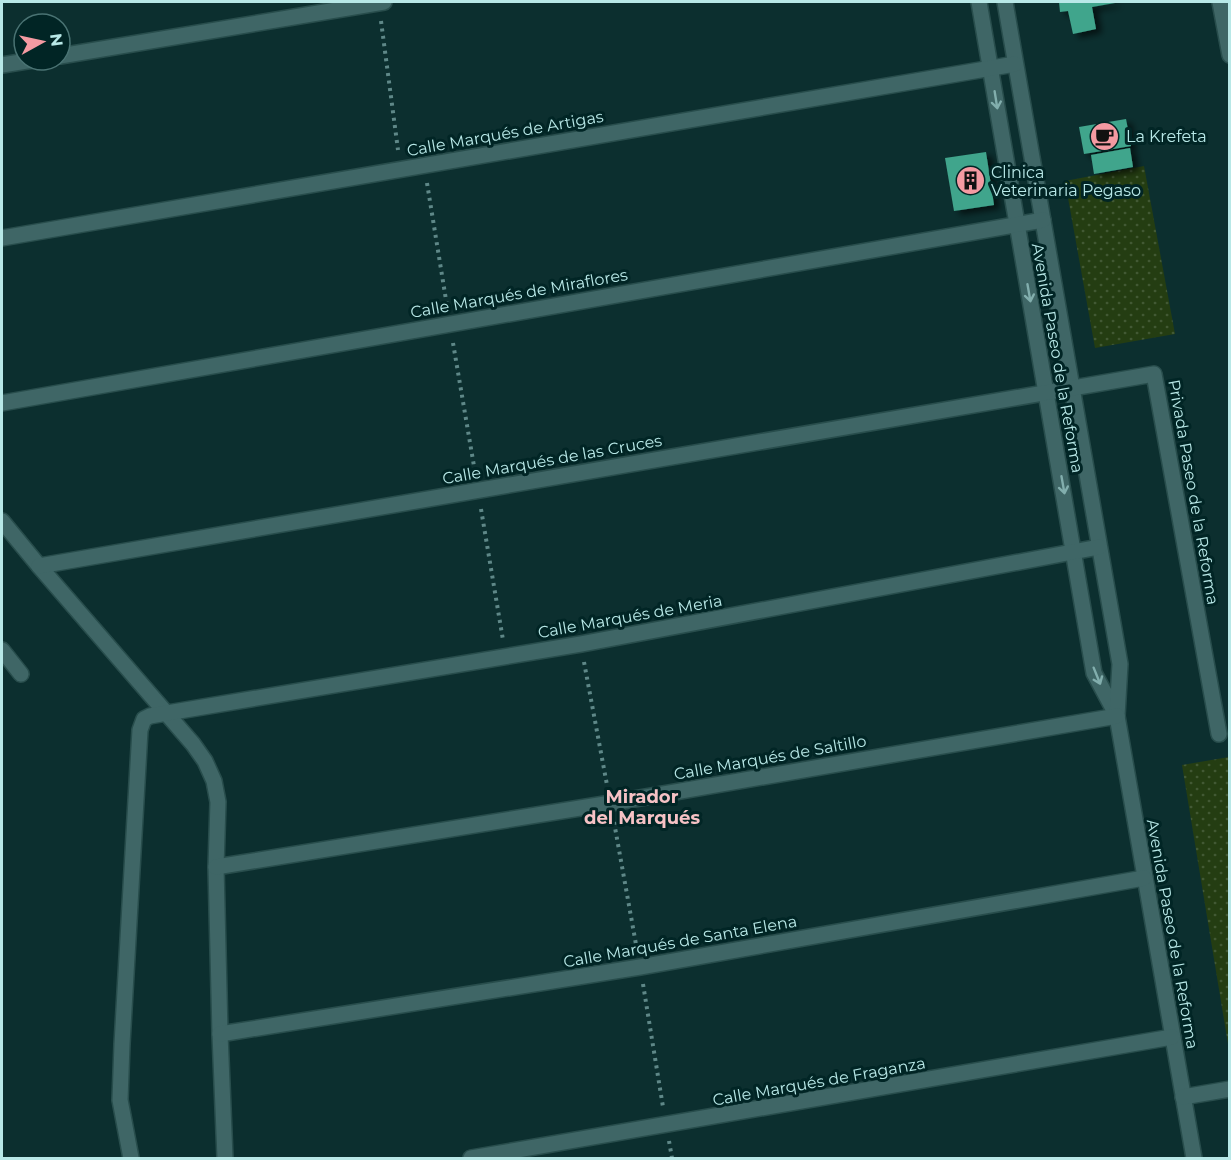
<svg xmlns="http://www.w3.org/2000/svg" width="1231" height="1160" font-family="Montserrat,sans-serif">
<style>
.green{fill:url(#green-dots)}
.building{fill:#41a58c;filter:url(#shadow)}
.lines{fill:none;stroke-linecap:round;stroke-linejoin:round}
.minor-casing{stroke:#284d4c;stroke-width:18}
.path{stroke:#5f8888;stroke-width:4;stroke-dasharray:3 4.5;stroke-linecap:butt}
.minor{stroke:#3f6666;stroke-width:15}
.oneway{stroke:#82aead}
.labels{text-anchor:middle;stroke-width:6;stroke-linejoin:round;paint-order:stroke}
.street-label{font-size:16px;fill:#b8e8e7;stroke:#012525}
.poi-label{font-size:16px;fill:#b8e8e7;stroke:#012525;text-anchor:start}
.neighbourhood-label{font-size:18px;font-weight:bold;fill:#f6c2c5;stroke:#012525}
</style>
<defs>
<pattern id="green-dots" width="8" height="8" patternUnits="userSpaceOnUse" patternTransform="scale(1.5)"><rect width="8" height="8" fill="#243d12"/><path d="M2 2h.1M6 6h.1" fill="none" stroke="#425934" stroke-width="1.8" stroke-linecap="round"/></pattern>
<filter id="shadow"><feDropShadow dx="6" dy="4" stdDeviation="3" flood-color="#0009"/></filter>
</defs>
<rect width="100%" height="100%" fill="#0c2f2f"/>
<g class="green">
<polygon points="1144,166 1175,334 1095,348 1065,181"/>
<polygon points="1229,757 1230,757 1229,1050 1182,765"/>
</g>
<g class="building">
<polygon points="1059,2 1115,2 1115,3 1092,7 1096,29 1073,34 1068,11 1060,12"/>
<polygon points="1126,119 1131,146 1084,154 1079,127"/>
<polygon points="1130,148 1133,167 1094,174 1091,155"/>
<polygon points="986,152 994,205 954,211 945,158"/>
</g>
<g class="lines">
<defs>
<g id="minor">
<polyline points="979,2 1094,673 1117,716"/>
<polyline points="1005,2 1120,664 1117,716 1194,1158"/>
<polyline points="1220,2 1230,55"/>
<polyline points="60,56 384,2"/>
<polyline points="2,65 33,60"/>
<polyline points="2,238 1015,64"/>
<polyline points="2,403 1043,220"/>
<polyline points="2,521 39,566 193,744 205,761 214,781 218,802 216,867 220,1034 225,1158"/>
<polyline points="39,566 1154,374 1219,734"/>
<polyline points="2,650 21,674"/>
<polyline points="216,867 611,803 1117,716"/>
<polyline points="220,1034 640,967 1144,878"/>
<polyline points="1183,1097 1230,1089"/>
<polyline points="131,1158 120,1100 122,1044 140,730 144,719 150,716 167,713 581,644 1099,547"/>
<polyline points="471,1158 1172,1037"/>
</g>
</defs>
<use href="#minor" class="minor-casing"/>
<g class="path">
<polyline points="381,21 398,150"/>
<polyline points="427,183 447,306"/>
<polyline points="453,343 475,472"/>
<polyline points="481,509 503,640"/>
<polyline points="584,662 607,785"/>
<polyline points="614,822 637,950"/>
<polyline points="643,984 663,1107"/>
<polyline points="669,1141 672,1158"/>
</g>
<use href="#minor" class="minor"/>
</g>
<defs><path id="oneway-shaft" d="M-6 0H5M1.5-3L5.5 0L1.5 3" fill="none" stroke-width="1.6" stroke-linecap="round" stroke-linejoin="round" transform="scale(1.5)"/></defs>
<g class="oneway">
<use href="#oneway-shaft" transform="translate(996 100) rotate(81)"/>
<use href="#oneway-shaft" transform="translate(1029 293) rotate(80)"/>
<use href="#oneway-shaft" transform="translate(1063 485) rotate(80)"/>
<use href="#oneway-shaft" transform="translate(1097 676) rotate(68)"/>
</g>
<defs>
<symbol id="cafe-disc" viewBox="-11 -11 22 22"><circle r="9.5" fill="#f49aa2" stroke="#012525"/><path d="M-5.5-4.5H6V0H3Q3 3.5 0 3.5H-2.5Q-5.5 3.5-5.5 0ZM3-3.2v2h1.7v-2ZM-6 4.5H4V6H-6Z" fill="#111"/></symbol>
<symbol id="building-disc" viewBox="-11 -11 22 22"><circle r="9.5" fill="#f49aa2" stroke="#012525"/><path d="M-4-6H4V6H1V3H-1V6H-4ZM-2.5-4.3h1.7v1.8h-1.7ZM.8-4.3h1.7v1.8H.8ZM-2.5-1h1.7V.8h-1.7ZM.8-1h1.7V.8H.8Z" fill="#111"/></symbol>
</defs>
<g fill-rule="evenodd">
<use href="#cafe-disc" x="1088" y="120" width="33" height="33"/>
<use href="#building-disc" x="954" y="164" width="33" height="33"/>
</g>
<g class="labels">
<g class="street-label">
<text transform="translate(505 133) rotate(-10)" y="6">Calle Marqués de Artigas</text>
<text transform="translate(519 293) rotate(-10)" y="6">Calle Marqués de Miraflores</text>
<text transform="translate(1058 358) rotate(80)" y="6">Avenida Paseo de la Reforma</text>
<text transform="translate(552 459) rotate(-10)" y="6">Calle Marqués de las Cruces</text>
<text transform="translate(1194 492) rotate(80)" y="6">Privada Paseo de la Reforma</text>
<text transform="translate(630 616) rotate(-10)" y="6">Calle Marqués de Meria</text>
<text transform="translate(770 757) rotate(-10)" y="6">Calle Marqués de Saltillo</text>
<text transform="translate(1173 934) rotate(80)" y="6">Avenida Paseo de la Reforma</text>
<text transform="translate(680 941) rotate(-10)" y="6">Calle Marqués de Santa Elena</text>
<text transform="translate(819 1081) rotate(-10)" y="6">Calle Marqués de Fraganza</text>
</g>
<g class="poi-label">
<text x="1126" y="142">La Krefeta</text>
<text x="991" y="178">Clinica<tspan x="991" dy="18">Veterinaria Pegaso</tspan></text>
</g>
<g class="neighbourhood-label">
<text x="642" y="803">Mirador<tspan x="642" dy="21">del Marqués</tspan></text>
</g>
</g>
<rect width="1231" height="1160" fill="none" stroke="#b8e8e7" stroke-width="6"/>
<g transform="translate(42 42) rotate(82)"><circle r="28" fill="#012525" stroke="#4a7373" stroke-width="1.5"/>
<path d="M0-4.5L10 22L0 15L-10 22Z" fill="#f49aa2"/>
<text y="-9" font-size="16" font-weight="bold" text-anchor="middle" fill="#b8e8e7">N</text>
</g>
</svg>
